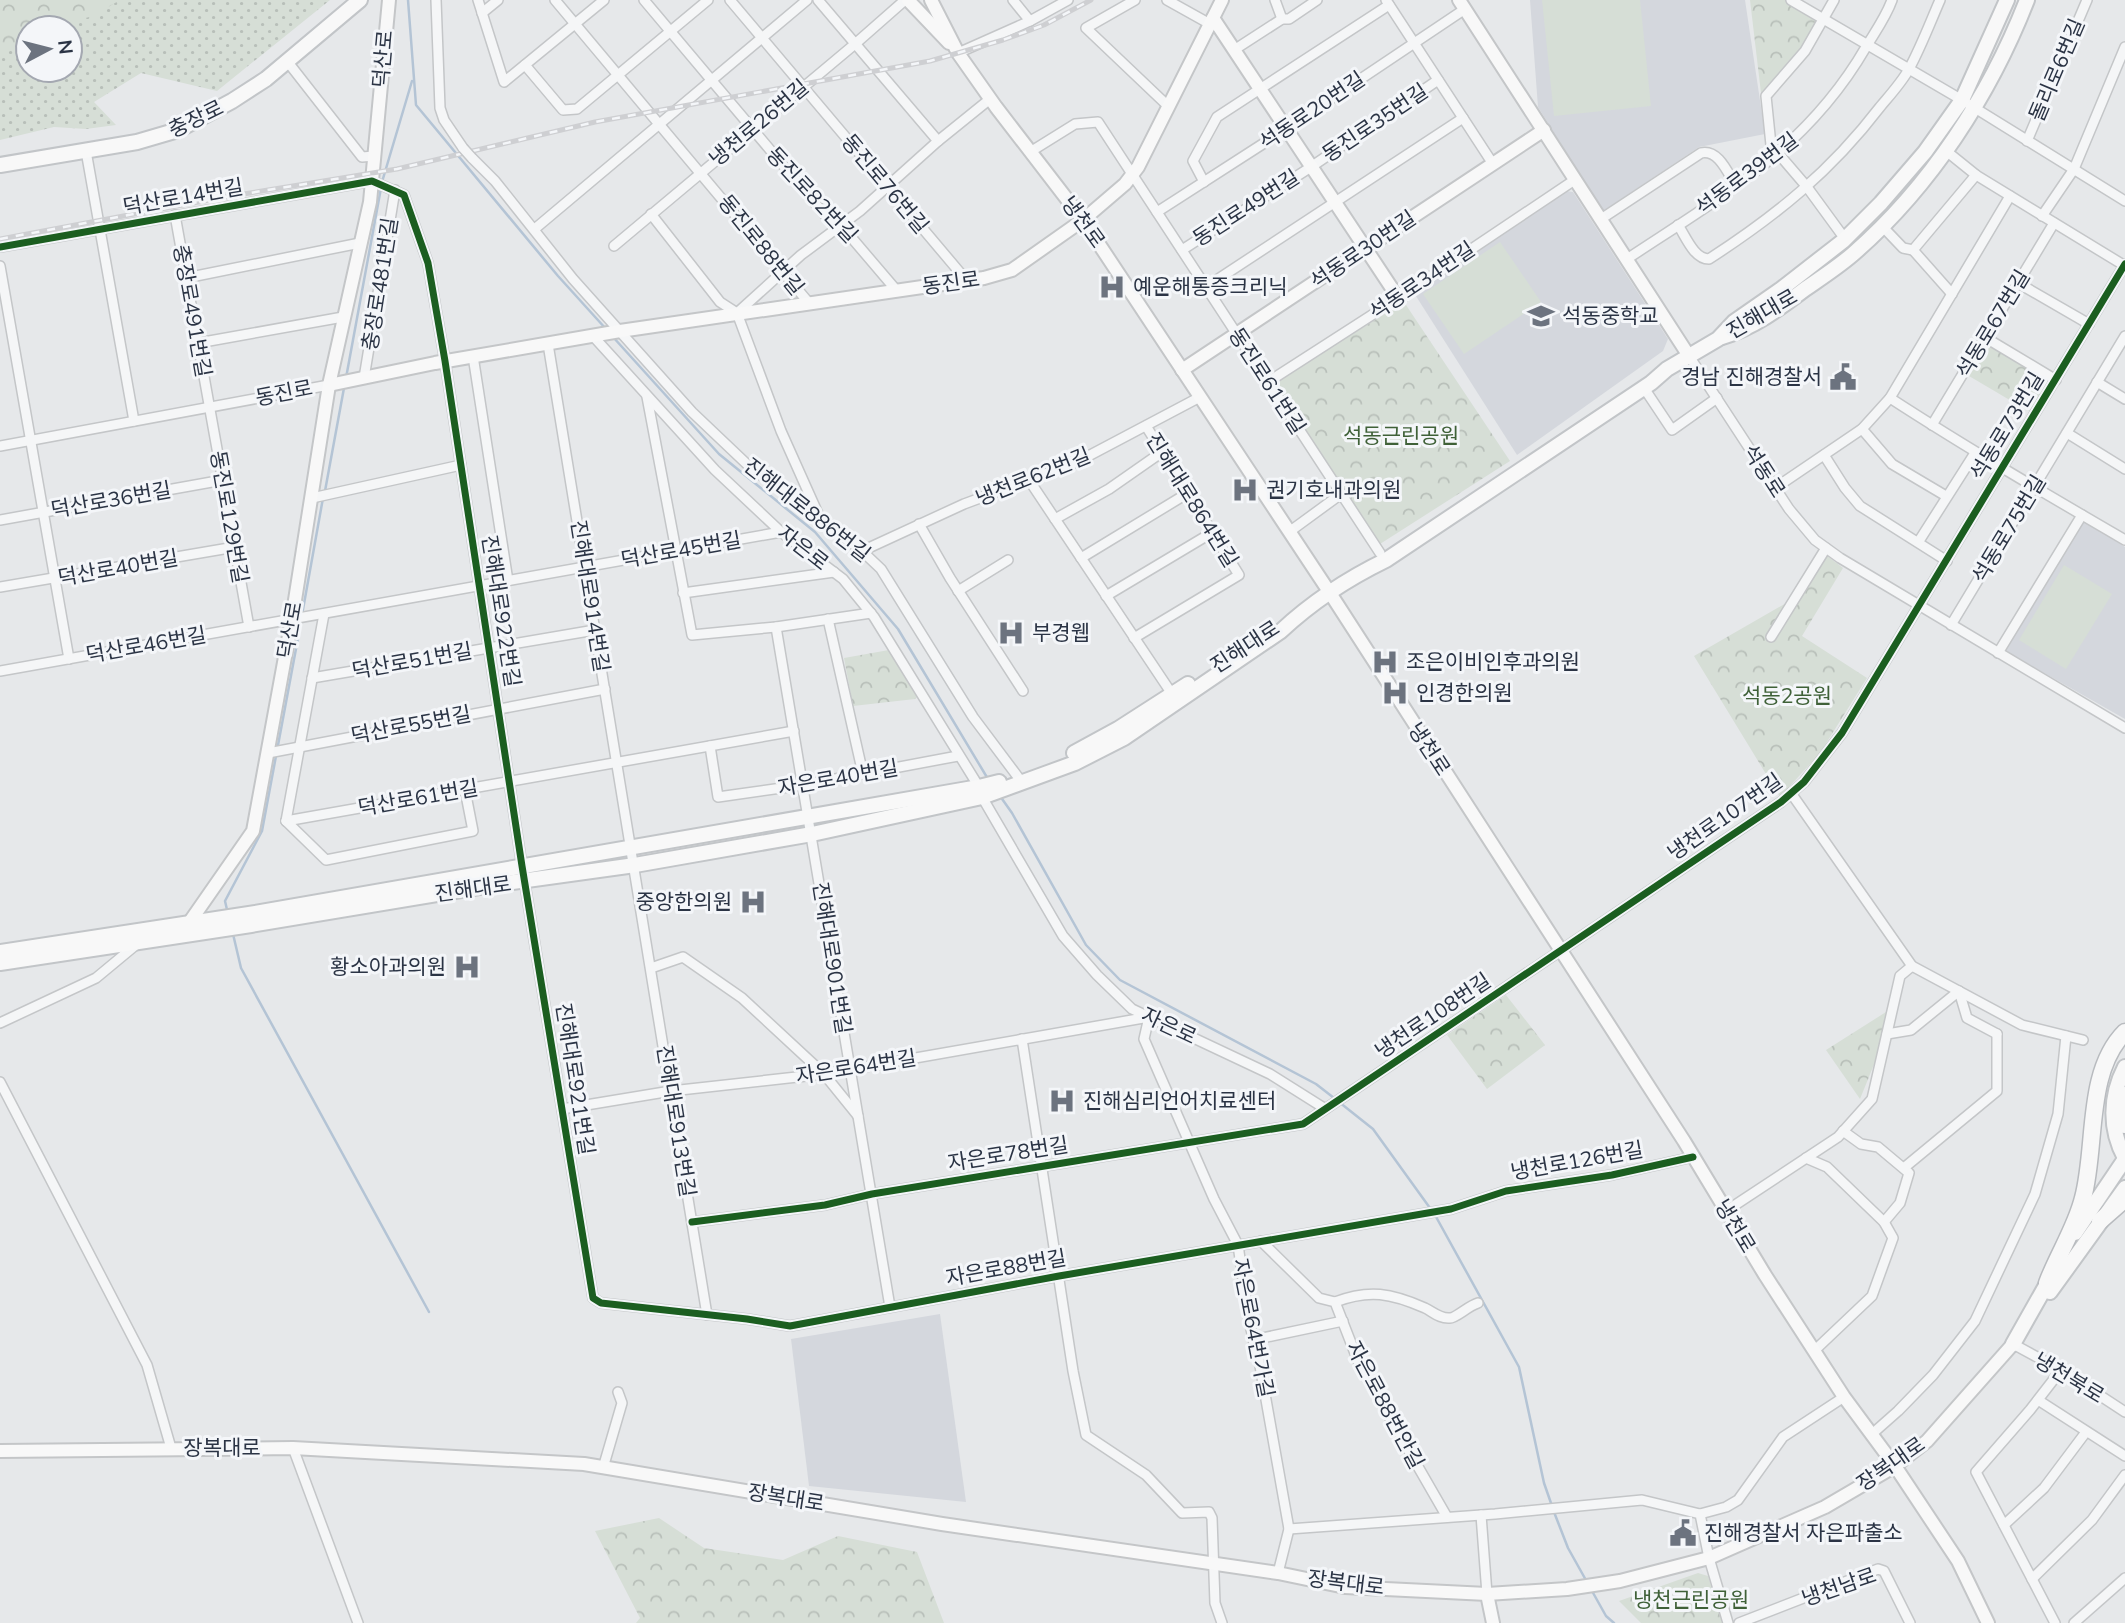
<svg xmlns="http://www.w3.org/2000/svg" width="2125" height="1623" font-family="Mulish,'Noto Sans KR',sans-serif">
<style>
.built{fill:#d4d7dd}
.grass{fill:url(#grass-dots);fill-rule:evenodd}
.forest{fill:url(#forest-crowns)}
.pitch{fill:#d6ded6}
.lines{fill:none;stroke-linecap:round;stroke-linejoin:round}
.stream{stroke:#b4c4d5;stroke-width:2.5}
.street-casing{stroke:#c4c6c8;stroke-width:12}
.secondary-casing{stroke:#c4c6c8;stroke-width:16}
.primary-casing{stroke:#c2c5c8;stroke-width:18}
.highway-casing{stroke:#b8bbbf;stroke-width:19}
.street{stroke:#f5f6f7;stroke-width:9}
.secondary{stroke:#f8f8f8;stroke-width:12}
.primary{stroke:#f8f8f8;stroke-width:14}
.highway{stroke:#f8f8f8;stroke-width:16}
.rail-casing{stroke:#cecfd2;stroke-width:5}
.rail{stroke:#f4f6f9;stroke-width:2.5;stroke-dasharray:8;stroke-linecap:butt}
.street-bridge-casing{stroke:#c4c6c8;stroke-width:12;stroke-linecap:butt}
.street-bridge{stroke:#f5f6f7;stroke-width:9}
.cycleway-casing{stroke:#f4f6f9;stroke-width:11}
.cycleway{stroke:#1b5e20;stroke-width:7}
.labels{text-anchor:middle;stroke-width:6;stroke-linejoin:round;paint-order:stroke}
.street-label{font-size:21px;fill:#2b3445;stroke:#f4f6f9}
.poi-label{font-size:21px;fill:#2b3445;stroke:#f4f6f9;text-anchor:start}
.park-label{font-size:21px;fill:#3f6138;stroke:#f4f6f9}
</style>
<defs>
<pattern id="grass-dots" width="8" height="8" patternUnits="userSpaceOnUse" patternTransform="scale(1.75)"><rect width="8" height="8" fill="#d6ded6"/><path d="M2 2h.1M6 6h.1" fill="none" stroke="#b8bfb9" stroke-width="1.8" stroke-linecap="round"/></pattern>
<pattern id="forest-crowns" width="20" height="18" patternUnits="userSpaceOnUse" patternTransform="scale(1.75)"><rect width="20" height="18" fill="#d6ded6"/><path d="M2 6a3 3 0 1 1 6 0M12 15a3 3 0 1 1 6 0" fill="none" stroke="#b8bfb9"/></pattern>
</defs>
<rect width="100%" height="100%" fill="#e6e8ea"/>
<g class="built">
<polygon points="1530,0 1745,0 1765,134 1699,147 1603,211 1538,107"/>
<polygon points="1566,191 1573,192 1668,339 1663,351 1517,455 1414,293"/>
<polygon points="2084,520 2125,547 2125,719 2004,650"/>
<polygon points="940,1314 966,1502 809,1486 791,1339"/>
</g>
<path class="grass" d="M 0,0 L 330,0 L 217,91 L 141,73 L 94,102 L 116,125 L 86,129 L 54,127 L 0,140 ZM 28,28 L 70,28 L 70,70 L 28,70 Z"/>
<g class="forest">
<polygon points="0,0 120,0 93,16 67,23 59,28 28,28 28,48 1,52"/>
<polygon points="1750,0 1786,0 1820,23 1802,49 1765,93 1761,93"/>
<polygon points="1404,302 1510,461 1380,544 1274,383"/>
<polygon points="1992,346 2045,377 2047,383 2030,412 1969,376 1986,347"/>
<polygon points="1826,555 1843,568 1802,636 1867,678 1820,753 1780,797 1694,656 1788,602"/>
<polygon points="889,650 917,697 915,699 853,706 844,658"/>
<polygon points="1506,995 1545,1045 1487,1089 1447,1035"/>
<polygon points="1886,1012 1877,1057 1860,1099 1826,1050"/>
<polygon points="659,1518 704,1548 783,1560 838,1536 917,1552 944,1623 636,1623 640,1618 595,1531"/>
<polygon points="1698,1573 1708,1576 1722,1623 1641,1623 1619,1601"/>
</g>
<g class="pitch">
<polygon points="1542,0 1640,0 1651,106 1554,116"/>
<polygon points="1500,242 1541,302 1464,354 1423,294"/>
<polygon points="2064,565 2112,594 2066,669 2019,640"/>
</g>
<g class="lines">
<g class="stream">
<polyline points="408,0 416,105 558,276 606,329"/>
<polyline points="382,182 412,81"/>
<polyline points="613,337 719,454 815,532 898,629 988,779"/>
<polyline points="346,378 381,188"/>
<polyline points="325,491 344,388"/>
<polyline points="302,615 323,498"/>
<polyline points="1000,796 1012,813 1086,945 1120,980 1316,1084 1334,1098"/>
<polyline points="228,914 225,901 262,831 301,622"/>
<polyline points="233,934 241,968 429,1312"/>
<polyline points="1339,1102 1373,1129 1435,1215 1519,1367 1544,1483 1552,1506"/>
<polyline points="1554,1512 1568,1548 1587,1582"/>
<polyline points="1592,1591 1606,1616 1614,1623"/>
</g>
<defs>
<g id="street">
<polyline points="436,0 440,108 444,120 463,148"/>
<polyline points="478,0 504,82 604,0"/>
<polyline points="555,0 809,303"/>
<polyline points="644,0 830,221 845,230 897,291"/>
<polyline points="730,0 967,281"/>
<polyline points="818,0 938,141"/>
<polyline points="1013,0 1030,21"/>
<polyline points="1135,0 1086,28 1168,106"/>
<polyline points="1167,0 1210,24"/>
<polyline points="1275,0 1282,19"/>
<polyline points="1386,0 1493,164"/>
<polyline points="1791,0 1962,100 2125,201"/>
<polyline points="1834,0 1805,51 1766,96 1771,145 1807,187 1845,239"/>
<polyline points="482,13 498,0"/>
<polyline points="1234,50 1282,19 1289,19 1317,0"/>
<polyline points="958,53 1030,21 1068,0"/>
<polyline points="287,61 362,157 374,156"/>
<polyline points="525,65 563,110 577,109 708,0"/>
<polyline points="2027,141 2087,0"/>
<polyline points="1945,150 1976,175 2125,266"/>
<polyline points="86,151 134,421"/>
<polyline points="1030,152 1075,124 1098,122 1380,553"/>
<polyline points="472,158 495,181 573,279 692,412 752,469 803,504 862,551 881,569 973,717 1018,777"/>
<polyline points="1204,182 1193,161 1217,117 1389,5"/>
<polyline points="1157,212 1286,129 1465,9"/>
<polyline points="651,214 720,302 737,313"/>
<polyline points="175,215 249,627"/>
<polyline points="2042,216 2074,169 2125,47"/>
<path d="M 1601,219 L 1701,153 C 1719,149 1728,174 1736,186"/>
<path d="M 1678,225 C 1686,237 1694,259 1709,259 C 1777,215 1831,171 1880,107 C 1890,95 1902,82 1909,69 C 1921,47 1930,23 1940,0"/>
<polyline points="1882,226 1903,248 1913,250"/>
<polyline points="537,227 807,0"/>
<polyline points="614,246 855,44 905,0"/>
<polyline points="0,247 372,181 404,195 428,263 445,361 522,866 593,1298 601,1303 747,1319 790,1326 1059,1276 1451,1209 1506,1191 1612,1175 1693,1157"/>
<polyline points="1182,250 1311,167 1438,80"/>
<polyline points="1913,250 1976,175"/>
<polyline points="1913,250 1952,294"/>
<path d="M 1627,259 C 1722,196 1807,149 1866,47 C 1875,32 1886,17 1892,0"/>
<polyline points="0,266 69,659"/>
<polyline points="186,278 360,243"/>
<polyline points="2018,283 2089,324"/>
<polyline points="1206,287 1463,118"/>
<polyline points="737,313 801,255 860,211 938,141 990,99"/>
<polyline points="737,313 781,431 819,516"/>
<polyline points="593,336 715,470 781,532 843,579 874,617 979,787"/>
<polyline points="1986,338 2056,380"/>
<polyline points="198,343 343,317"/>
<polyline points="548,344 707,1315"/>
<polyline points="473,356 508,581"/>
<polyline points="1689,356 1789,509 1815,540 1840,558 2125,728"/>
<polyline points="364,378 395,190"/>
<polyline points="1268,382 1403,295 1576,179"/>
<polyline points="2097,382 2125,399"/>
<polyline points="1644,388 1672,430 1717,398"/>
<polyline points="647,397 692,635 776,627 871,613"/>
<path d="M 1890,398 C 1967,448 2046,494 2125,540"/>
<polyline points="1932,425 2054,223"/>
<polyline points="1862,429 1892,464 1946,496"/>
<polyline points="2067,433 2125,469"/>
<polyline points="0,446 329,385"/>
<polyline points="1824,455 1845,488 1860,506 1947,561"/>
<polyline points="1029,480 1172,694"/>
<polyline points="1775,488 1862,429 1890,398 2010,196"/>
<polyline points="312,498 461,465"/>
<polyline points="1055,519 1109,489 1162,452"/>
<polyline points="0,520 223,480"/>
<polyline points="919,524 950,578 1023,691"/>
<polyline points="1289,532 1341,494"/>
<polyline points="1919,541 1975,453"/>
<polyline points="862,551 964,504 1077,462 1200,397"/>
<polyline points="1081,558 1188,493"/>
<polyline points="0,587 235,547"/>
<polyline points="958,591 1008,560"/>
<polyline points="683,593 834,572"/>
<polyline points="1106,596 1213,532"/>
<polyline points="828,619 863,774"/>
<polyline points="1951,625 2125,336"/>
<polyline points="776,627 890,1307"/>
<polyline points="1771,637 1826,548"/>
<polyline points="1134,638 1239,575 1146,426"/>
<polyline points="1998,653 2082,515"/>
<polyline points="0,671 781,532"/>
<polyline points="312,678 595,630"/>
<polyline points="710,746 718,797 803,785 958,756"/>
<polyline points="268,753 605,689"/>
<polyline points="1791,793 1912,966 2022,1025 2083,1040"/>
<polyline points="982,797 1063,936 1097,975 1132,1009 1270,1074 1324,1108"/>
<polyline points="286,821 794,731"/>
<polyline points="286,821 326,860 473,831 465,790"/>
<polyline points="286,821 324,614"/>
<polyline points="651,968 683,957 742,998 824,1074 858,1116"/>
<polyline points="0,1023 96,978 137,944"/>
<polyline points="1887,1034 1911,1030 1959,991 1967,1018 1997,1034"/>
<polyline points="1022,1039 1073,1371 1086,1435 1146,1475 1182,1513 1209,1512 1212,1518 1215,1603 1222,1623"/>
<polyline points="0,1082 147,1365 171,1448"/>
<polyline points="562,1109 671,1091 824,1074 1149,1017 1144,1039 1214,1199 1238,1245 1249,1321 1260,1366 1289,1529 1278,1573"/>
<polyline points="1843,1131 1861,1144 1878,1147 1909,1173 1900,1203 1884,1222"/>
<polyline points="1806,1158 1827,1167 1884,1222 1893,1238 1872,1296 1814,1351"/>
<polyline points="1905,1167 1997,1091 1997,1034"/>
<polyline points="1726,1211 1838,1137 1872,1099 1900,976 1912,966"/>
<polyline points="692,1222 825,1205 872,1194 1303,1124 1361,1085 1781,802 1804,782 1842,733 2125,264"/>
<polyline points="1261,1241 1319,1298 1335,1302 1360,1366 1447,1517"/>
<path d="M 1335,1302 C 1369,1289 1391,1293 1425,1308 C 1433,1312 1440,1319 1450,1318 C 1456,1318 1468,1306 1478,1303"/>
<polyline points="1253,1340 1343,1321"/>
<polyline points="2013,1344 2061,1370 2125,1412"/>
<polyline points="2038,1400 2125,1456"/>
<polyline points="1872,1434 1898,1411 1933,1375 1975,1321 2035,1194 2058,1114 2066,1036"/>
<polyline points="293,1448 358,1623"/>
<polyline points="603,1468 622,1403 618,1392"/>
<polyline points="1700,1514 1726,1507 1738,1500 1783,1437 1844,1397"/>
<polyline points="1481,1515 1487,1594"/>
<polyline points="2004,1525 2044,1488 2086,1432"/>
<polyline points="1289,1529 1495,1514 1642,1500 1700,1514 1709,1558 1728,1623"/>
<polyline points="2032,1579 2092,1520 2125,1475"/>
<polyline points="1739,1623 1878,1569 1884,1571 1910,1623"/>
<polyline points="2055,1623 1976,1472 2030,1410 2061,1370"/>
<polyline points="2074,1623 2125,1578"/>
</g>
<g id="secondary">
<polyline points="908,0 949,43"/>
<polyline points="931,0 958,53 996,107 1083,220 1330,593 1684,1141 1765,1275 1844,1397 1895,1466 1958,1561 1988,1623"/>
<polyline points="1459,0 1689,356"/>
<polyline points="1213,18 1395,293 1403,295"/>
<polyline points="1182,370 1544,130"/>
<polyline points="329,385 435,363 620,331 984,278 1012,270 1083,220 1125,184 1138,167 1222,0"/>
<polyline points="189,923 253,831 292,619 329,385 370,202 389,0"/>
<polyline points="0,1451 293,1448 584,1464 942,1524 1278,1573 1345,1587 1487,1594 1567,1589 1620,1581 1709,1558 1825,1507 1895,1466 1927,1441 2013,1344"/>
<polyline points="1487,1594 1493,1623"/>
</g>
<g id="primary">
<polyline points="0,165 137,142 178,130 232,101 266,79 360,0"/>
<path d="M 1722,337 C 1753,328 1780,308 1805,289 C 1821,278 1838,267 1853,254 C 1930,187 1990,95 2027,0"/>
<polyline points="1074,753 1118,729 1188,684"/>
<polyline points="0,952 249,914 979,787 999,782"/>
<path d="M 0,963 L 251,925 L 485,886 L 635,865 L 812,834 L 982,797 L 1075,763 L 1124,738 L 1281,631 C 1312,602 1349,578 1386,560 L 1651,383 L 1667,369 L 1718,339 L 1734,322 L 1780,290 L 1843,241 L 1881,203 L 1925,152 L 1962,100 L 2007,0"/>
<path d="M 2125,1067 C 2110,1096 2109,1129 2125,1158"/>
<polyline points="2075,1233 2125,1159"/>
<polyline points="2050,1292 2125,1188"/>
<polyline points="2013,1344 2052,1275"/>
</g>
<g id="highway">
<polyline points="2125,1095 2123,1104 2125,1125"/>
<polyline points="2100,1221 2125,1199"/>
<path d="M 2047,1283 C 2058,1254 2076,1227 2083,1198 C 2097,1146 2085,1072 2125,1032"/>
</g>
</defs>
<use href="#street" class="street-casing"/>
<use href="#secondary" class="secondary-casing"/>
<use href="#primary" class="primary-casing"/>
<use href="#highway" class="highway-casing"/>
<use href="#street" class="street"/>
<use href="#secondary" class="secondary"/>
<use href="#primary" class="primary"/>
<use href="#highway" class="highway"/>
<defs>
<polyline id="rail" points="0,239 225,197 397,169 595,122 930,61 1003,40 1044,25 1091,0"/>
</defs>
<use href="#rail" class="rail-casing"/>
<use href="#rail" class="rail"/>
<defs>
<polyline id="street-bridge" points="463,148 472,158"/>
</defs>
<use href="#street-bridge" class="street-bridge-casing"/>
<use href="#street-bridge" class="street-bridge"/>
<defs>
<g id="cycleway">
<polyline points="0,247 372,181 404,195 428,263 445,361 522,866 593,1298 601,1303 747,1319 790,1326 1059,1276 1451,1209 1506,1191 1612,1175 1693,1157"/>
<polyline points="692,1222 825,1205 872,1194 1303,1124 1361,1085 1781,802 1804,782 1842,733 2125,264"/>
</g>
</defs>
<use href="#cycleway" class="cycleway-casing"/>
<use href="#cycleway" class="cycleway"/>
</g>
<defs>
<symbol id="hospital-bare" viewBox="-9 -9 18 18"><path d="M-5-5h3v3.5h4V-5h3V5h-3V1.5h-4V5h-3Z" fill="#6c737f" stroke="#f4f6f9" stroke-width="2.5" paint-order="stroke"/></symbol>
<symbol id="school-bare" viewBox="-9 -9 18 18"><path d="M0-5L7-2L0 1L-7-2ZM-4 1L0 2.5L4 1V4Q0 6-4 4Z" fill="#6c737f" stroke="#f4f6f9" stroke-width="2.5" paint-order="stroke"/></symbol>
<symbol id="civic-bare" viewBox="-9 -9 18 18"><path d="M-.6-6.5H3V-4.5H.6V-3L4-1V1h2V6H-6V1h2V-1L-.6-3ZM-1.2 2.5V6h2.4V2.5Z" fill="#6c737f" stroke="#f4f6f9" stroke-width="2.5" paint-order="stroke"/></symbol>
</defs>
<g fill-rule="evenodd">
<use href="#hospital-bare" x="1093" y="268" width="38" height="38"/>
<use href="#school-bare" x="1522" y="297" width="38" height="38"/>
<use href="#civic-bare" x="1824" y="358" width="38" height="38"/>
<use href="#hospital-bare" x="1226" y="471" width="38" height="38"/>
<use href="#hospital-bare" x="992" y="614" width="38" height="38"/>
<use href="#hospital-bare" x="1366" y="643" width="38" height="38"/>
<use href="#hospital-bare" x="1376" y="674" width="38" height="38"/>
<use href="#hospital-bare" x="734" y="883" width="38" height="38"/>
<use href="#hospital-bare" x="448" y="948" width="38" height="38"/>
<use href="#hospital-bare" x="1043" y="1082" width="38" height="38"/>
<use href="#civic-bare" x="1664" y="1514" width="38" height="38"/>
</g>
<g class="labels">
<g class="street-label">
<text transform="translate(383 59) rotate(-85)" y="7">덕산로</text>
<text transform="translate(2057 70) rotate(-67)" y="7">돌리로6번길</text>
<text transform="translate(1312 111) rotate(-34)" y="7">석동로20번길</text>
<text transform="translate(196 119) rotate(-26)" y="7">충장로</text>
<text transform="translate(759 123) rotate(-40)" y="7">냉천로26번길</text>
<text transform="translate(1375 123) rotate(-34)" y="7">동진로35번길</text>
<text transform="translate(1747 174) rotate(-37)" y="7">석동로39번길</text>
<text transform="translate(885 184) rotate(50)" y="7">동진로76번길</text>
<text transform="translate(812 195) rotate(47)" y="7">동진로82번길</text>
<text transform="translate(183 197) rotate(-10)" y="7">덕산로14번길</text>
<text transform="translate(1246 208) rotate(-33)" y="7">동진로49번길</text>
<text transform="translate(1083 222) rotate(54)" y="7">냉천로</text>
<text transform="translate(761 245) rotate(51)" y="7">동진로88번길</text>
<text transform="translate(1363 250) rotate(-34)" y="7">석동로30번길</text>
<text transform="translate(1422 281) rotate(-34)" y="7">석동로34번길</text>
<text transform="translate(951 283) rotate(-8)" y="7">동진로</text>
<text transform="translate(380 284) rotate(-81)" y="7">충장로481번길</text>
<text transform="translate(192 311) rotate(80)" y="7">충장로491번길</text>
<text transform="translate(1762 314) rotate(-30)" y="7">진해대로</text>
<text transform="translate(1993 324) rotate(-59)" y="7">석동로67번길</text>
<text transform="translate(1267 381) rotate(57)" y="7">동진로61번길</text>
<text transform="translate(284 393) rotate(-11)" y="7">동진로</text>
<text transform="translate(2007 426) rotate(-59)" y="7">석동로73번길</text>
<text transform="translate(1764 471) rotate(57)" y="7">석동로</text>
<text transform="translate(1033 477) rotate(-22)" y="7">냉천로62번길</text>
<text transform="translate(111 500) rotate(-10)" y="7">덕산로36번길</text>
<text transform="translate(1192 500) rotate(58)" y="7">진해대로864번길</text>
<text transform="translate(807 510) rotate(38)" y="7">진해대로886번길</text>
<text transform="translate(229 517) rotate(80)" y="7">동진로129번길</text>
<text transform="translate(2009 529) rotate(-59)" y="7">석동로75번길</text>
<text transform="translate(803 548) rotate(38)" y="7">자은로</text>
<text transform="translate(681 550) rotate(-10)" y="7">덕산로45번길</text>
<text transform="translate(118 568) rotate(-10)" y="7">덕산로40번길</text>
<text transform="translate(590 596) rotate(81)" y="7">진해대로914번길</text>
<text transform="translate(501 611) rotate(81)" y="7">진해대로922번길</text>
<text transform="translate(290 630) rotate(-80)" y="7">덕산로</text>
<text transform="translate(146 645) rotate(-10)" y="7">덕산로46번길</text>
<text transform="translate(1245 647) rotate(-33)" y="7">진해대로</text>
<text transform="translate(412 661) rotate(-10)" y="7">덕산로51번길</text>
<text transform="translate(411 725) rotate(-11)" y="7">덕산로55번길</text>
<text transform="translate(1429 749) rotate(57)" y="7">냉천로</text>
<text transform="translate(838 778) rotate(-10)" y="7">자은로40번길</text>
<text transform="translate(418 798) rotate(-10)" y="7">덕산로61번길</text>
<text transform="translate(1725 817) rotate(-35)" y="7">냉천로107번길</text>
<text transform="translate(473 889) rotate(-8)" y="7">진해대로</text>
<text transform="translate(832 958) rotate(81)" y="7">진해대로901번길</text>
<text transform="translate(1433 1016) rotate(-34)" y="7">냉천로108번길</text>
<text transform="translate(1169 1026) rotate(25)" y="7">자은로</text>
<text transform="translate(856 1067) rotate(-9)" y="7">자은로64번길</text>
<text transform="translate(575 1079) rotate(81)" y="7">진해대로921번길</text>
<text transform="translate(676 1121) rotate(81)" y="7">진해대로913번길</text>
<text transform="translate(1008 1154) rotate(-9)" y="7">자은로78번길</text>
<text transform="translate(1577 1161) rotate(-10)" y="7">냉천로126번길</text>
<text transform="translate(1735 1226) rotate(59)" y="7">냉천로</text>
<text transform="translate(1006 1268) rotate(-10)" y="7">자은로88번길</text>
<text transform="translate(1253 1328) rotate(79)" y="7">자은로64번가길</text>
<text transform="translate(2069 1378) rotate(31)" y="7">냉천북로</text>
<text transform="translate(1385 1405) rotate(62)" y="7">자은로88번안길</text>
<text x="222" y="1455">장복대로</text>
<text transform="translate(1891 1464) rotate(-35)" y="7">장복대로</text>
<text transform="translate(786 1498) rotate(9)" y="7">장복대로</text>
<text transform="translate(1346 1583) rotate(7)" y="7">장복대로</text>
<text transform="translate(1839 1587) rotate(-19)" y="7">냉천남로</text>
</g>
<g class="poi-label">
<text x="1133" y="294">예운해통증크리닉</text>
<text x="1562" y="323">석동중학교</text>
<text x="1822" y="384" text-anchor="end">경남 진해경찰서</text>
<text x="1266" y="497">권기호내과의원</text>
<text x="1032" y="640">부경웹</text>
<text x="1406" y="669">조은이비인후과의원</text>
<text x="1416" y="700">인경한의원</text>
<text x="732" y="909" text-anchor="end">중앙한의원</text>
<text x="446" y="974" text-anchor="end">황소아과의원</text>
<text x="1083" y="1108">진해심리언어치료센터</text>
<text x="1704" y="1540">진해경찰서 자은파출소</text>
</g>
<g class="park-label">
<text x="1401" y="443">석동근린공원</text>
<text x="1787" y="703">석동2공원</text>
<text x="1691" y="1607">냉천근린공원</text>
</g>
</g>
<g transform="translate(49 49) rotate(83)"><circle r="33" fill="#f4f6f9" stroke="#a4a8b1" stroke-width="2"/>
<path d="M0-5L12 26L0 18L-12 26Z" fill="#6c737f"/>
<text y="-10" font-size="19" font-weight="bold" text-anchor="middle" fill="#2b3445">N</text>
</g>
</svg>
